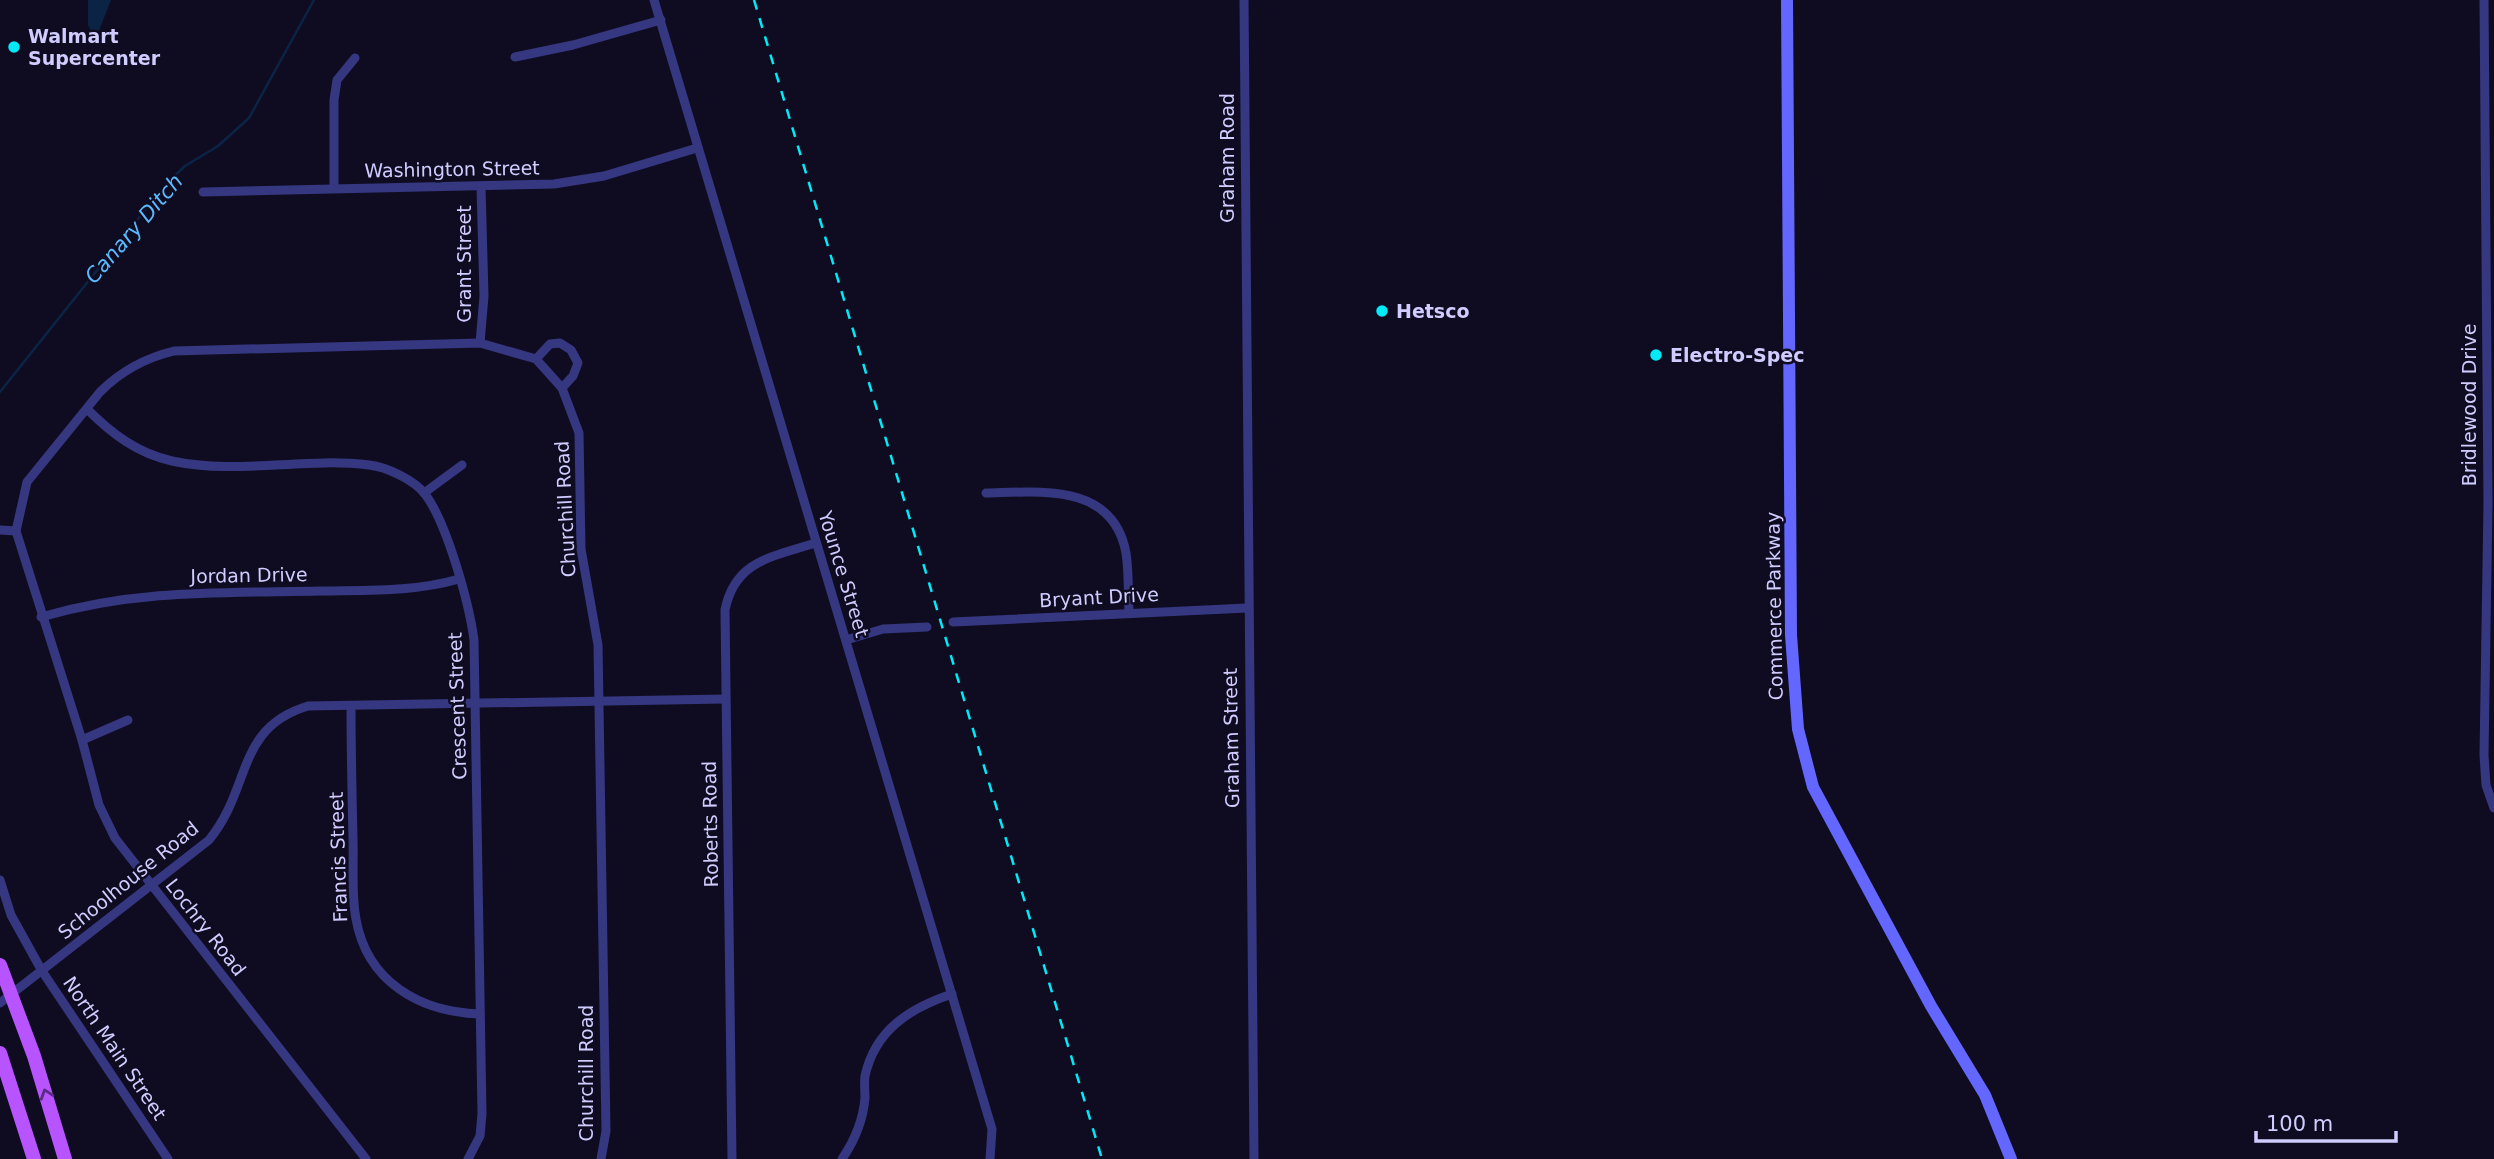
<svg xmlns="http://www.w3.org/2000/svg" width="2494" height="1159" font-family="'DejaVu Sans',sans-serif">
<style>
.water{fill:#0b2446}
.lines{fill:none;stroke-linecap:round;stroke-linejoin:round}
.stream{stroke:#0b2446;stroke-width:2.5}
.street{stroke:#363781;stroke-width:9}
.secondary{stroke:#6367ff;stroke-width:12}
.primary{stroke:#b753ff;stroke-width:14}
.rail{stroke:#00eaf7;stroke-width:2.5;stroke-dasharray:10 9;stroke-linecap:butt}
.oneway{stroke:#5b2c85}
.poi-dot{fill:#00eaf7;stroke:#0f0c21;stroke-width:2.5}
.labels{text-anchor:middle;stroke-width:5;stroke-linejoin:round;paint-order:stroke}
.poi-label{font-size:19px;font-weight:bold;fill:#d0ccff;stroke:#0f0c21;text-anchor:start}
.street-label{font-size:19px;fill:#d0ccff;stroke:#0f0c21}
.water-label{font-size:21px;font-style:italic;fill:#5abaff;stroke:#0f0c21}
</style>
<rect width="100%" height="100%" fill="#0f0c21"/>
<polygon class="water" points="88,0 111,0 98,33 92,32 88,25"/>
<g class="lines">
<polyline class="stream" points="0,392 165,185 185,166 218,146 249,118 314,0"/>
<g class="street">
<polyline points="654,0 992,1129 990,1159"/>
<polyline points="1244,0 1254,1159"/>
<polyline points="2484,0 2488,503 2484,755 2486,785 2494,808"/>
<polyline points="515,57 573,45 661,20"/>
<polyline points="334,188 334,100 337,80 355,58"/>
<polyline points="203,192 554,184 604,176 697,148"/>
<polyline points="480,343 484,296 481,186"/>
<polyline points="536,359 550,344 560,343 571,350 578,363 573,376 562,388"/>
<path d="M 87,409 C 112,434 137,453 172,461 C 236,475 305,457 369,465 C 387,467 414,480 425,494 C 447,523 469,603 474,640 L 482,1114 L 480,1136 L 468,1159"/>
<polyline points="424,493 462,465"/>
<path d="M 986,493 C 1039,492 1113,482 1126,553 C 1129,572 1128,594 1129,613"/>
<polyline points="0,530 16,531"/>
<path d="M 41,617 C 137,589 223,593 321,591 C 368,590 414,592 459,579"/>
<polyline points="953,622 1247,608"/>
<polyline points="846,640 883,629 927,627"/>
<path d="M 351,706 C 351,750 352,795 353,839 C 354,866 351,893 356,919 C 367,982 420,1012 480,1014"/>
<polyline points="82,740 128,720"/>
<polyline points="0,880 11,915 42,971 168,1159"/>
<path d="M 0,1003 L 209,840 C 252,788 235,728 308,706 L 725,699"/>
<path d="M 366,1159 L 115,838 L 99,805 L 82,740 L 16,531 L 27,482 L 100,392 C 121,371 145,358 174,351 L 480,343 L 536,359 L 562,388 L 579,433 L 581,549 L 598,645 L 606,1131 L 601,1159"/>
<path d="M 732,1159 L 725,610 C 735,560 773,557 815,543"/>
<path d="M 842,1159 C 855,1140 863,1121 865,1098 C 865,1091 864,1083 865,1076 C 875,1030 910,1008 952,994"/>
</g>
<polyline class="secondary" points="1787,0 1791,635 1798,729 1813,787 1931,1006 1985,1095 2011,1159"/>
<g class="primary">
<polyline points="0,965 34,1056 65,1159"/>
<polyline points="0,1053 34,1159"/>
</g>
<polyline class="rail" points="754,0 1102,1159"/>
</g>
<defs><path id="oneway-chevron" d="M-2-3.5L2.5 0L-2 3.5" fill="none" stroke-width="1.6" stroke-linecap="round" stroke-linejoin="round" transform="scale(1.75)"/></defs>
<use class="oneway" href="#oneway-chevron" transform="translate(46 1094) rotate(-108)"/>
<g class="poi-dot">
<circle cx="14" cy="47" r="7"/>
<circle cx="1382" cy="311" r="7"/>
<circle cx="1656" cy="355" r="7"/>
</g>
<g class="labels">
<g class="poi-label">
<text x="28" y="43">Walmart<tspan x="28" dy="22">Supercenter</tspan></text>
<text x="1396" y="318">Hetsco</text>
<text x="1670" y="362">Electro-Spec</text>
</g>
<g class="street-label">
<text transform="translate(1227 158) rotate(-90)" y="7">Graham Road</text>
<text transform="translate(452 169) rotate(-1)" y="7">Washington Street</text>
<text transform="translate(464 264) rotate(-90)" y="7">Grant Street</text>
<text transform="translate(2469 405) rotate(-90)" y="7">Bridlewood Drive</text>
<text transform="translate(565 509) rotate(-93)" y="7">Churchill Road</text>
<text transform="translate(844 574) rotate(73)" y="7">Younce Street</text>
<text transform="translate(249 575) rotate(-1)" y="7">Jordan Drive</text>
<text transform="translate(1099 597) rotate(-3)" y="7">Bryant Drive</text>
<text transform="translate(1774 606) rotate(-91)" y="7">Commerce Parkway</text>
<text transform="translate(457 706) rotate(-92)" y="7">Crescent Street</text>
<text transform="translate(1231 738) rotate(-91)" y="7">Graham Street</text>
<text transform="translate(710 824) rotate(-91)" y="7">Roberts Road</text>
<text transform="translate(338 857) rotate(-92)" y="7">Francis Street</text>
<text transform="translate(128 880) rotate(-39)" y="7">Schoolhouse Road</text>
<text transform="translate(206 927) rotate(52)" y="7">Lochry Road</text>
<text transform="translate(115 1048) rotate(56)" y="7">North Main Street</text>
<text transform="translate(586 1073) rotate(-90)" y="7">Churchill Road</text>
</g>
<g class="water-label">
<text transform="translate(134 229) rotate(-49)" y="7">Canary Ditch</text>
</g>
</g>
<path d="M2256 1131v10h140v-10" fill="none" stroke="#d0ccff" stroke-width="3.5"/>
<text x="2266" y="1131" font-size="21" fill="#d0ccff" stroke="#0f0c21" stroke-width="5" paint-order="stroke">100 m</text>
</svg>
